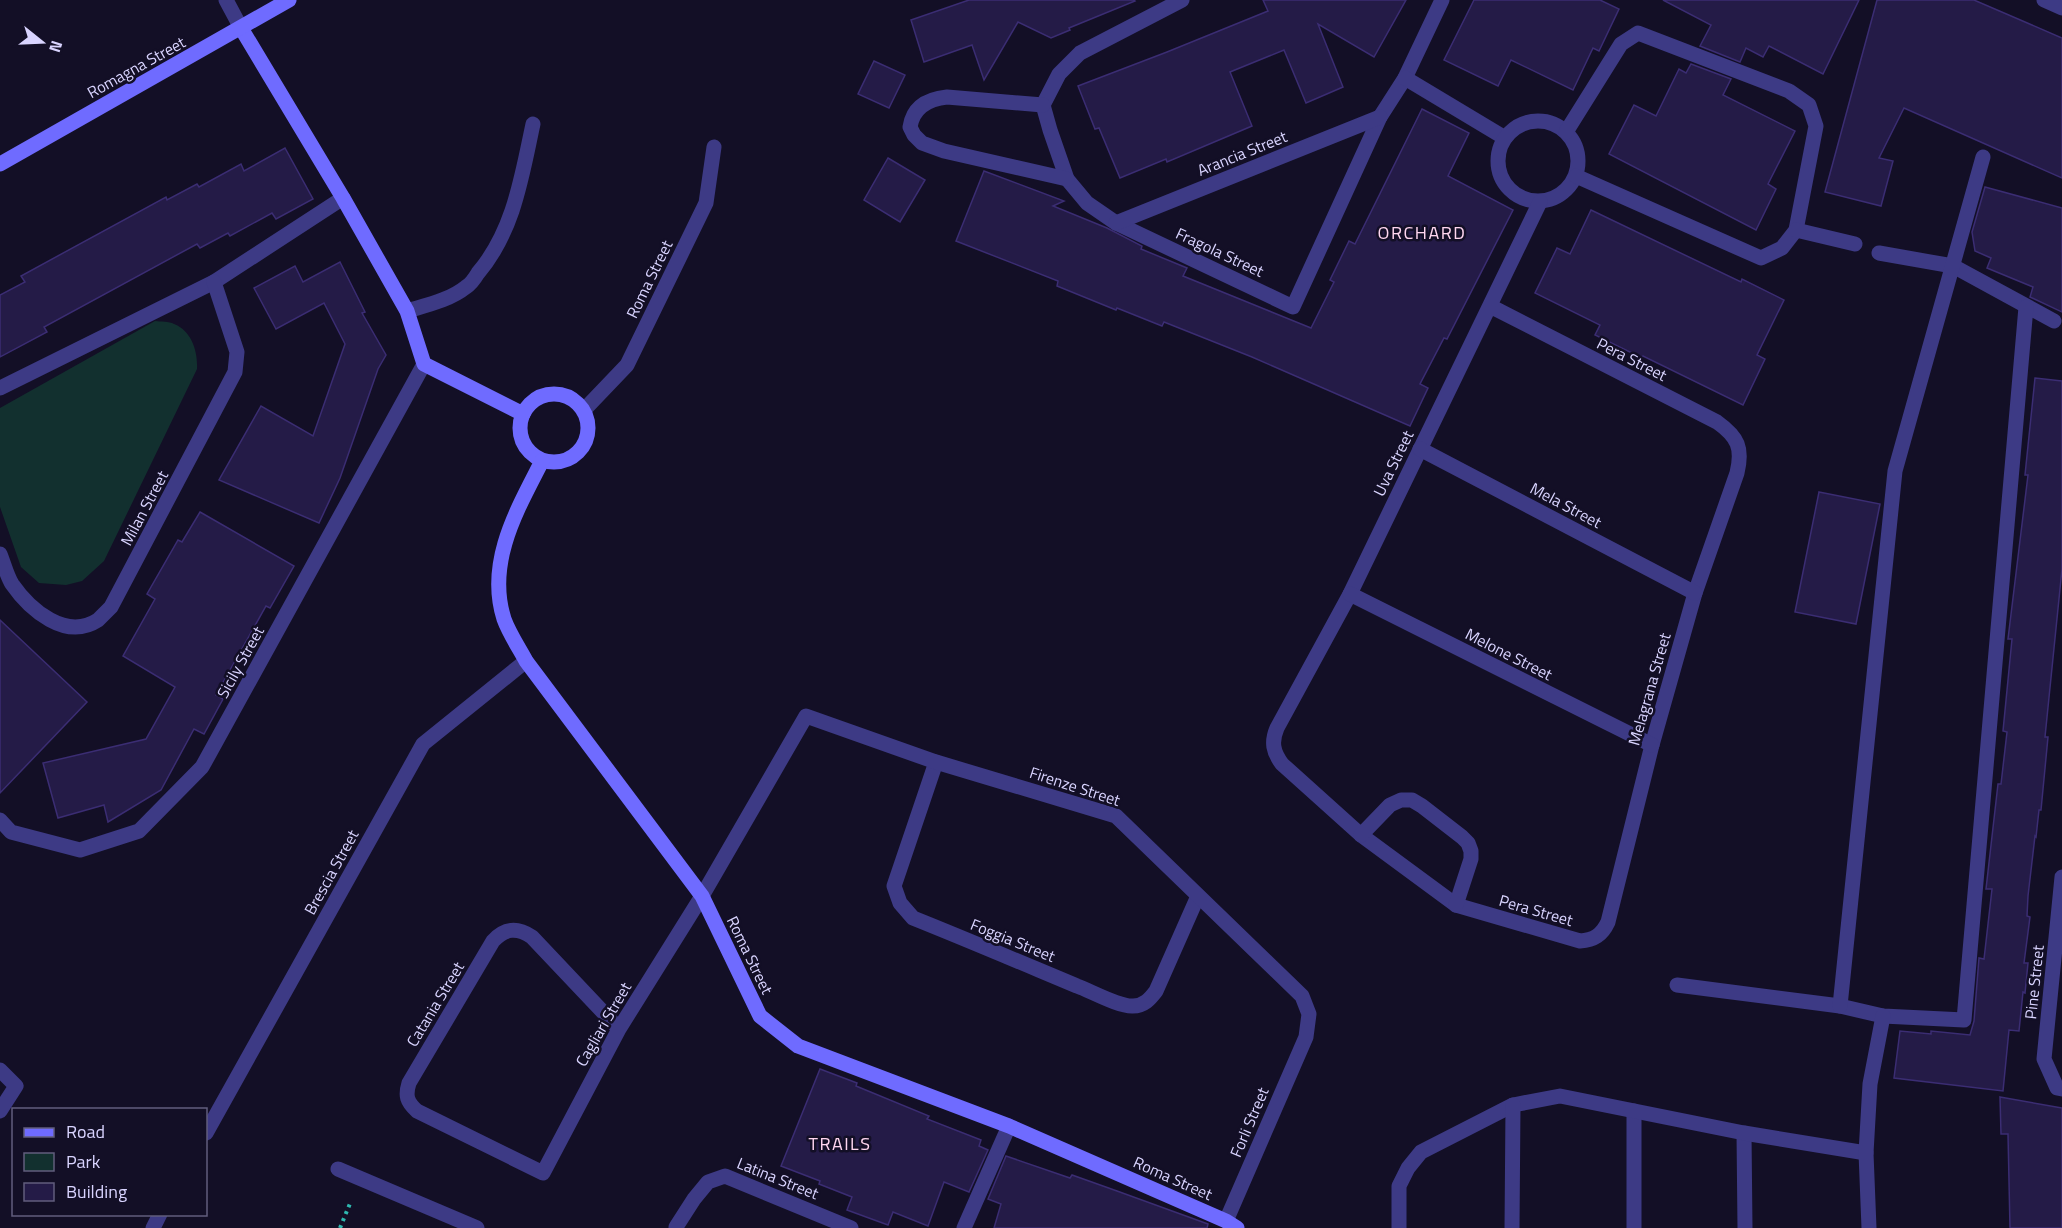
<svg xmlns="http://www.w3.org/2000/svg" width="2062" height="1228" font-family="'Titillium Web',sans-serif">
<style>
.green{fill:#12302f}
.building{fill:#241b47;stroke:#3b2d73;stroke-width:1.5}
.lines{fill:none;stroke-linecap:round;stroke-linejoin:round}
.path{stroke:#2fb8b0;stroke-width:4;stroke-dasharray:3 4.5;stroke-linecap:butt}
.street{stroke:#3d3a85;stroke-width:15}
.secondary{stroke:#6f6bff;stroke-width:15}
.labels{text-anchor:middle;stroke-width:5;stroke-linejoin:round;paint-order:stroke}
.street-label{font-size:16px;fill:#d9d4ff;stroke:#130f26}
.neighbourhood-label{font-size:18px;letter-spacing:1.5px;fill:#ffd6f0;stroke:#130f26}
</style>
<rect width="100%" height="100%" fill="#130f26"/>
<path class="green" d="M 155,321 C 161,322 169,321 174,324 C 192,331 198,352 197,369 L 104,561 L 82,581 L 66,585 L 39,583 L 21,567 L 0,507 L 0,408 Z"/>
<g class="building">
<polygon points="969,0 1134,0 1135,1 1069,28 1070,30 1051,38 1018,22 984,80 972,45 924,62 911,20"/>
<polygon points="1263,0 1406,0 1374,57 1318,24 1343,87 1306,103 1284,50 1230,72 1252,126 1167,162 1166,159 1120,178 1099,128 1095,129 1078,86 1167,52 1268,11"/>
<polygon points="1474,0 1600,0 1619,9 1599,51 1593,48 1573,90 1511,60 1498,86 1444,60"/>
<polygon points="1663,0 1859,0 1823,74 1769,46 1763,57 1746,48 1740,62 1700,46 1711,25"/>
<polygon points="1877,0 1974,0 2062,38 2062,178 1904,108 1879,158 1893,161 1881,206 1825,192"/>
<polygon points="874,61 905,75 889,108 858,94"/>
<polygon points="1691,64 1731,79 1723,95 1795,131 1768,184 1776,189 1756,230 1609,154 1634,105 1656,116 1679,69 1686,73"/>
<polygon points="1422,109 1469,133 1448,176 1513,210 1447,339 1444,338 1420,384 1428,388 1410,426 1252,357 1164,322 1162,326 1117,308 1116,310 1057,286 1058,281 956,241 984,171 1064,201 1053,206 1107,228 1142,246 1141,249 1187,268 1183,276 1311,328 1334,282 1330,280 1349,241 1355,244"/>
<polygon points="285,148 313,199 276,219 272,213 230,236 228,233 200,248 197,244 44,327 47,332 0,357 0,295 25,282 21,276 166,197 167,200 197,184 199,187 241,164 244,171"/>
<polygon points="888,158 925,180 900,222 864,200"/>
<polygon points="1985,187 2062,208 2062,312 2030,297 2033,287 1987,268 1991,258 1975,251 1972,232"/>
<polygon points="1591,210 1741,282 1742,279 1784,300 1757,355 1765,359 1743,405 1643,356 1642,358 1595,335 1600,325 1535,293 1557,248 1570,254"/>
<polygon points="340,262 365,312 362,313 386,355 378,369 340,478 319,523 219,480 261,406 313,436 345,344 324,303 276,329 254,288 295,266 303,282"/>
<polygon points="2035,378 2062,381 2062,569 2045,737 2048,737 2041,810 2039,810 2036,837 2035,836 2028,896 2027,916 2030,917 2024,963 2028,963 2025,993 2023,992 2019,1031 2009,1030 2003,1091 1894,1078 1900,1031 1931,1034 1931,1031 1970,1035 1974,1021 1979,958 1984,959 1992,889 1986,889 1998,784 2001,784 2007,732 2003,731 2012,639 2008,639 2028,475 2025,475"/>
<polygon points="1819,492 1880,504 1856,624 1795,612"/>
<polygon points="200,512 294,566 270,608 266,606 216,695 223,699 204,734 194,729 161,790 108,822 104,805 58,818 43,763 146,739 175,687 123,656 155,599 147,594 178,540 182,542"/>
<polygon points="0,620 87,702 0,793"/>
<polygon points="820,1069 857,1083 856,1086 929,1116 927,1119 981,1140 979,1146 988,1150 969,1192 944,1182 928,1226 893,1212 888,1225 847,1210 852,1197 819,1184 820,1181 781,1166"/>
<polygon points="2000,1097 2062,1108 2062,1228 2010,1228 2008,1134 2001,1134"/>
<polygon points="1006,1156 1070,1178 1072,1175 1117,1191 1208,1224 1207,1228 994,1228 1001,1204 988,1199"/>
</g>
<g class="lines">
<polyline class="path" points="340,1228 351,1201"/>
<g class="street">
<polyline points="226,0 241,28"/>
<polyline points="1182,0 1080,53 1059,74 1043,105 1050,130 1067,179 1087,203 1116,223 1293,307 1380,117 1405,78 1442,0"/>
<polyline points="2044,0 2062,8"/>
<polyline points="1405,78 1505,138"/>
<path d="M 1043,105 L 947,97 C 928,99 913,107 910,127 L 914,135 L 922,143 L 944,151 L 1067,179"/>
<circle cx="1538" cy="161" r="40"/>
<polyline points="1566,132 1621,44 1638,33 1789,91 1809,105 1816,126 1796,230 1782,248 1761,258 1576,176"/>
<polyline points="1116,223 1380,117"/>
<polyline points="1796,230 1855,244"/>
<polyline points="1879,253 1953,266 2054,321"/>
<path d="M 1490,306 L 1717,422 C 1738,437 1743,448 1737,473 L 1695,593 L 1652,745 L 1608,922 C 1602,935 1594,940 1580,941 L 1456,905 L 1361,835 L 1282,764 C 1273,752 1271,742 1277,728 L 1350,594 L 1540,202"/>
<path d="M 407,311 C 427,305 450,300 466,287 C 471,284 475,278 478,273 C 514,231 522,175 533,124"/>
<polyline points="0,388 214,282 343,198"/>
<polyline points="584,410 627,365 706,203 714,147"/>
<polyline points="1420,449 1695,593"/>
<path d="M 0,554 C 4,564 7,576 12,584 C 30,610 66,641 98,620 C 102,616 107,611 111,607 L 235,372 L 237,352 L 214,282"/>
<polyline points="1350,594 1652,745"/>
<path d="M 936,762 L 894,886 L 900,903 L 913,918 C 968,940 1022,963 1077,986 C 1091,991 1119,1007 1133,1006 C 1144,1006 1150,999 1156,991 L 1198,896"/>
<polyline points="0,820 11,832 80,850 139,831 202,767 424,364"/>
<polyline points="1361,835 1390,805 1401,800 1412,800 1422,806 1462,837 1468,843 1471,851 1471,859 1456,905"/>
<polyline points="2062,877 2044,1059 2057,1088 2062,1089"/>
<polyline points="1677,985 1840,1006 1883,1016 1964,1020 2026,307"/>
<polyline points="1840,1006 1895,471 1983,157"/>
<path d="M 619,1029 L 532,937 C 517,927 505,928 493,941 L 409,1083 C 405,1096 407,1102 417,1111 L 543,1173 L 619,1029 L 702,896 L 806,716 L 936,762 L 1116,816 L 1302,996 L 1309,1014 L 1306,1037 L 1226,1221"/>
<polyline points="0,1070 16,1086 0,1111"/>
<polyline points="1634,1111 1634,1228"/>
<polyline points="206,1133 423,744 526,661"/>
<polyline points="1744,1133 1745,1228"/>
<polyline points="338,1169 477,1228"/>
<polyline points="676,1227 694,1199 708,1182 725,1176 851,1228"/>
<polyline points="153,1228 160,1214"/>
<polyline points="964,1228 1009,1126"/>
<polyline points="1399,1228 1399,1186 1408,1168 1421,1152 1513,1105 1560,1096 1744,1133 1866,1153"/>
<polyline points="1512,1228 1513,1105"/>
<polyline points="1869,1228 1866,1153 1870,1084 1883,1016"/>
</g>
<g class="secondary">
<polyline points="241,28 343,198 407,311 424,364 523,414"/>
<polyline points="0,164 289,0"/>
<circle cx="554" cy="428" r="34"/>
<path d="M 542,461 C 517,510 486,562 504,619 C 509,633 519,648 526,661 L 702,896 L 760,1016 L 798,1046 L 1009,1126 L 1226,1221 L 1237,1228"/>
</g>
</g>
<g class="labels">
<g class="street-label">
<text transform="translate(136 67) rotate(-29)" y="6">Romagna Street</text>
<text transform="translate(1242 153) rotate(-22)" y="6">Arancia Street</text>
<text transform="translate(1220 252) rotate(25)" y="6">Fragola Street</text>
<text transform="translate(649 279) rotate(-64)" y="6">Roma Street</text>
<text transform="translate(1632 359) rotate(27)" y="6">Pera Street</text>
<text transform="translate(1393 463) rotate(-64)" y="6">Uva Street</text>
<text transform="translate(1566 505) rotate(28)" y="6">Mela Street</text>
<text transform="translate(144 508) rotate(-62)" y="6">Milan Street</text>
<text transform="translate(1509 654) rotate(27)" y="6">Melone Street</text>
<text transform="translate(240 662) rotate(-61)" y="6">Sicily Street</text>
<text transform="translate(1649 689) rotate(-74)" y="6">Melagrana Street</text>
<text transform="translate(1075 786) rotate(18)" y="6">Firenze Street</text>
<text transform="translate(331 872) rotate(-61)" y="6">Brescia Street</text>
<text transform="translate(1536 910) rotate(16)" y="6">Pera Street</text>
<text transform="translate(1013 940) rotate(22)" y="6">Foggia Street</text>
<text transform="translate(750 955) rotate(64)" y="6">Roma Street</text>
<text transform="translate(2034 982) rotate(-84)" y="6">Pine Street</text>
<text transform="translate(435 1004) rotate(-59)" y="6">Catania Street</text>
<text transform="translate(603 1024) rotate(-60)" y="6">Cagliari Street</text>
<text transform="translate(1249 1122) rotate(-67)" y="6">Forli Street</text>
<text transform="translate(778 1178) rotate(22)" y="6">Latina Street</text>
<text transform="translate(1173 1178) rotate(24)" y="6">Roma Street</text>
</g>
<g class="neighbourhood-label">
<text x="1422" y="239">ORCHARD</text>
<text x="840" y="1150">TRAILS</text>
</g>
</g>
<rect x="12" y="1108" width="195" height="108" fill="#130f26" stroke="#625e7d" stroke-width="1.5"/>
<rect x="24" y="1128" width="30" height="9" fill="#6f6bff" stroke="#625e7d" stroke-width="1.5"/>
<text x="66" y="1138" font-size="18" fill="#d9d4ff">Road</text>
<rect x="24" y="1153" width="30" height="18" fill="#12302f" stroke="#625e7d" stroke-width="1.5"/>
<text x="66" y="1168" font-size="18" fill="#d9d4ff">Park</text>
<rect x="24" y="1183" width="30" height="18" fill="#241b47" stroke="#625e7d" stroke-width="1.5"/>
<text x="66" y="1198" font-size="18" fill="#d9d4ff">Building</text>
<g transform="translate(42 42) rotate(108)" stroke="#130f26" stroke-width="4.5" paint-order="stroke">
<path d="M0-4.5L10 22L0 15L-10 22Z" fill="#d9d4ff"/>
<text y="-9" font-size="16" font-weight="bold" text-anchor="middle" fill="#d9d4ff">N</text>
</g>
</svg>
